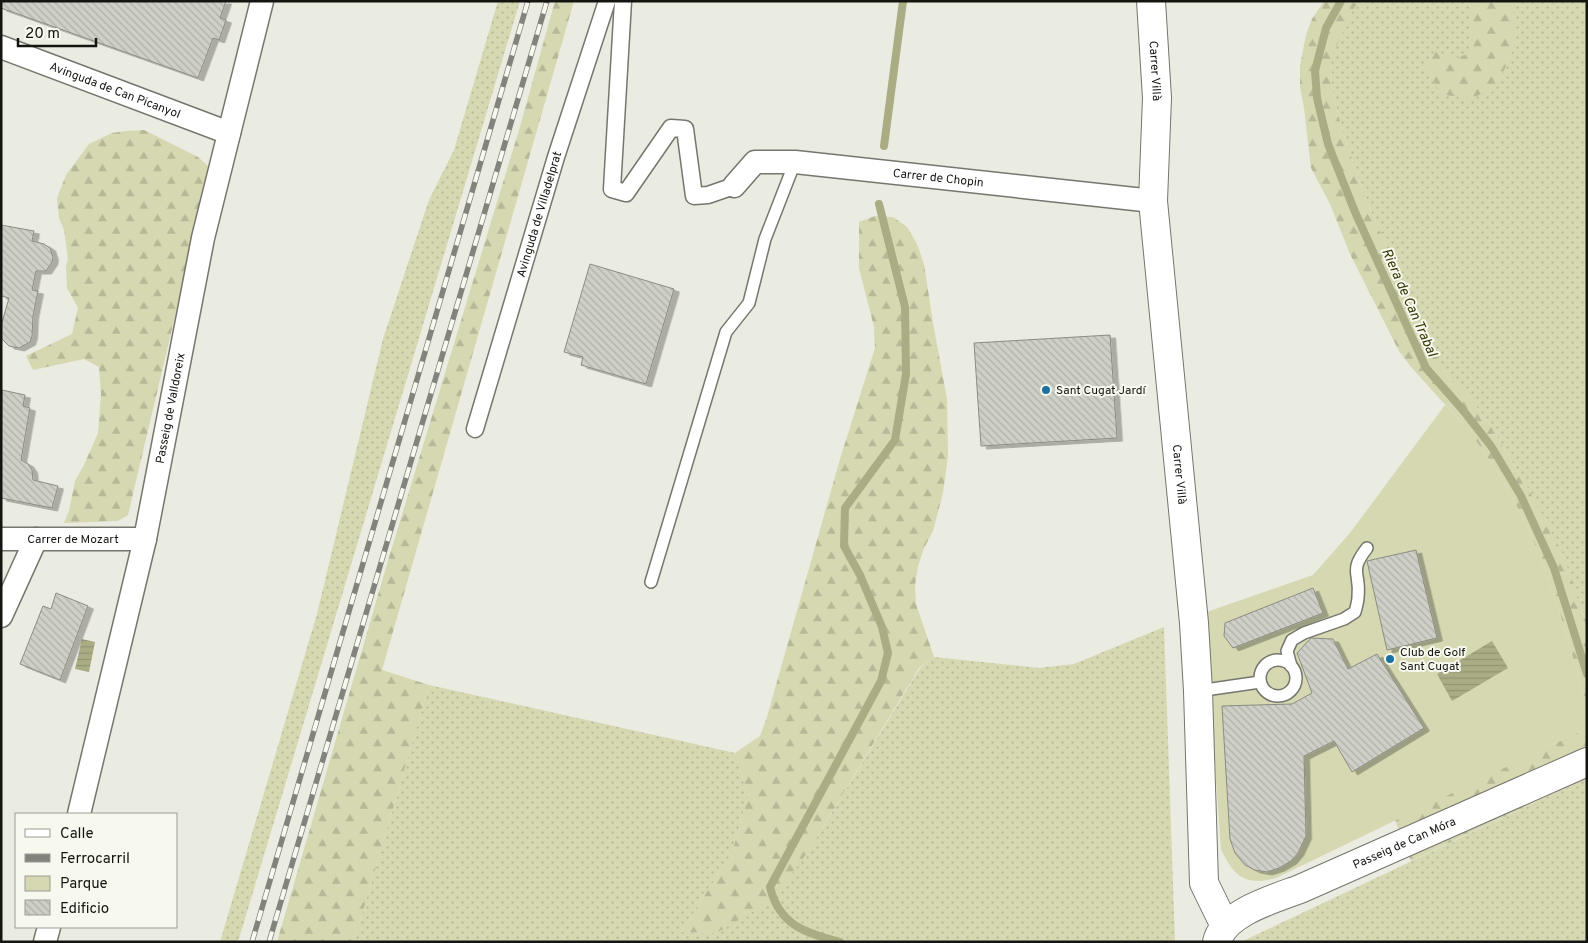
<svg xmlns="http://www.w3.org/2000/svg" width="1588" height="943" font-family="Overpass,sans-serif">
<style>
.grass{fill:url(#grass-dots)}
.forest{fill:url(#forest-firs)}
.green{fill:#d5d8b1}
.water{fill:url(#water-rules)}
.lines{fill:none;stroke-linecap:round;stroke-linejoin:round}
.stream{stroke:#aaad84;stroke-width:8}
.building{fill:url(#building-back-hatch);stroke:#8b8c83;filter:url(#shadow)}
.service-casing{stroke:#75766d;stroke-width:14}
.pedestrian-casing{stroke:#75766d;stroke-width:19}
.minor-casing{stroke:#75766d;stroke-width:25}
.tertiary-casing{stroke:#75766d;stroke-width:30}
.service{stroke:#fff;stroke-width:11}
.pedestrian{stroke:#fff;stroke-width:16}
.minor{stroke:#fff;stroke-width:22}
.tertiary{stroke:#fff;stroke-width:28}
.rail-casing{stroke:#82837c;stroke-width:5.5}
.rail{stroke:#f7f8ee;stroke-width:4;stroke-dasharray:11;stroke-linecap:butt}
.poi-dot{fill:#1b71a1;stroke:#f7f8ee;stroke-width:2}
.labels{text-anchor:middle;stroke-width:4;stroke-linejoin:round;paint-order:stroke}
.street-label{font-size:12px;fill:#141511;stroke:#f7f8ee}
.poi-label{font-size:12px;fill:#141511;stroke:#f7f8ee;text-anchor:start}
.water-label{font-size:14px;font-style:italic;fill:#373703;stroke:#f7f8ee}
</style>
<defs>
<pattern id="grass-dots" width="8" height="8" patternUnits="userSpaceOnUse" patternTransform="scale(1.25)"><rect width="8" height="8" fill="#d5d8b1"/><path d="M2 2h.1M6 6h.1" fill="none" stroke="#b6b897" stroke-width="1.8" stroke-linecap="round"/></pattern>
<pattern id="forest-firs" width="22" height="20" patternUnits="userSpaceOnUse" patternTransform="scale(1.25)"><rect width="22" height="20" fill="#d5d8b1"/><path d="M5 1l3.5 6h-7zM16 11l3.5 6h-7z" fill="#b6b897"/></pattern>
<pattern id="water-rules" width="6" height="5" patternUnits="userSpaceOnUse" patternTransform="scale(1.25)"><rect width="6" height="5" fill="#aaad84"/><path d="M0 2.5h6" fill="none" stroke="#919471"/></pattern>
<pattern id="building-back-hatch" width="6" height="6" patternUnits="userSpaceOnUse" patternTransform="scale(1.25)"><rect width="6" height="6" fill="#cecfc6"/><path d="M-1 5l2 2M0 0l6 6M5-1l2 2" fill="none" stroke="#b0b1a9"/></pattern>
<filter id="shadow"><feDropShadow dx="5.5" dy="3" stdDeviation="0" flood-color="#0004"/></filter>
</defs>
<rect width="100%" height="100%" fill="#eaebe1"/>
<g class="grass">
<polygon points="498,1 520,1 238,942 220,942 317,614 383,339 429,200 454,150"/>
<polygon points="1357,1 1587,1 1587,622 1530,492 1491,427 1470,398 1450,380 1427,341 1364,195 1343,133 1332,90 1331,58 1349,15"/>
<polygon points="1164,627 1175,942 354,942 429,685 735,753 748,796 732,853 681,932 716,933 809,850 920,668 934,657 1039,668 1074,664"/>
<polygon points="1587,778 1587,942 1241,942"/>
</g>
<g class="forest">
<polygon points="555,1 574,1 382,670 429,685 354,942 277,942 387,564 519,130"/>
<polygon points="1324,1 1372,1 1365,8 1355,6 1331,58 1332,90 1343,133 1364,195 1427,341 1450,380 1470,398 1491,427 1530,492 1563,554 1582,612 1587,622 1587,705 1559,611 1542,560 1523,518 1499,474 1469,431 1411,367 1399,351 1350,254 1330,204 1311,168 1304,108 1300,87 1300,66 1306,35 1312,19"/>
<polygon points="1472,1 1513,1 1514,47 1497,87 1470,99 1441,94 1425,67 1434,52 1458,58 1469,53"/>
<polygon points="144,130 198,157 210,168 128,515 118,521 64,523 69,511 75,481 84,465 98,433 101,394 99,367 84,359 33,370 26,356 72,334 78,308 67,288 66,266 68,259 64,230 59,218 57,198 66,175 89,144 112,133 126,131"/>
<polygon points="875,216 893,217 907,227 917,244 924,264 933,323 947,399 948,456 943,493 933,531 924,548 918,566 915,585 916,604 934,657 919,668 809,850 773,900 716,933 681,932 732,853 748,796 735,753 760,736 767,717 840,459 875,348 874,327 859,268 859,222"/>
<polygon points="1587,728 1587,778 1411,861 1395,820"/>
</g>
<path class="green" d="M 1445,405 L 1469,431 L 1499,474 L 1523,518 L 1542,560 L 1559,611 L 1587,705 L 1587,728 L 1276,878 C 1245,886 1234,877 1221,849 L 1204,613 L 1313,575 L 1350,533 Z"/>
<g class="water">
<polygon points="82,639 95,642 89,672 75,669"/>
<polygon points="1492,641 1508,668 1452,701 1437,674"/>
</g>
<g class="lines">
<g class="stream">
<polyline points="1341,1 1326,28 1315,71 1317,98 1328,144 1355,212 1426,368 1462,409 1491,446 1521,496 1554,568 1587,674"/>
<polyline points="884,146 903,1"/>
<path d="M 840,942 C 805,933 779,925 770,887 L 881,681 L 888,653 L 882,627 L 860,575 L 844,546 L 845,508 L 895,440 L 906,374 L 905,307 L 879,204"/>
</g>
</g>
<g class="building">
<polygon points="1,1 226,1 220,18 226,20 219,40 213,38 198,78 1,8"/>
<polygon points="1,225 34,231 32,241 44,244 50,248 53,257 52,262 46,271 36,271 32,290 38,291 33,316 32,336 30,342 19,348 9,346 1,338 1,326 9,298 1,296"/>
<polygon points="590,264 674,289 646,384 581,365 583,357 564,352"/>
<polygon points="1110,335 1117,438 981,446 974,343"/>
<polygon points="2,390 25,395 23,406 30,408 21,460 28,464 32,470 33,480 58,486 52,508 1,498"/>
<polygon points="1416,550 1437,638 1387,650 1367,561"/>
<polygon points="1313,588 1323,613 1233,648 1224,636 1225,623"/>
<polygon points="56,593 88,606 60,680 20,664 43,606 51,609"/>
<polygon points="1311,638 1333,639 1348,669 1377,654 1424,728 1352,772 1334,741 1304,756 1306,836 1298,853 1291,861 1279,868 1267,872 1255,870 1245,865 1235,853 1230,839 1222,706 1292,704 1312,693 1297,653"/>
</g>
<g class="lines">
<defs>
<g id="service">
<polyline points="651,582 726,332 749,303 765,239 795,162"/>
<circle cx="1278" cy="678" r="18"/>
<path d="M 1291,666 L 1287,651 L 1292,640 L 1304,633 L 1344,619 L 1355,612 C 1356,608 1358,602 1358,597 C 1361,573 1348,572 1367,548"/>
<polyline points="1198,691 1260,682"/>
</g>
<g id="pedestrian">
<polyline points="623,1 612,189 626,193 671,128 685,129 694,196 708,195 734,186"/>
<path id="s1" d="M 475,429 L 556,157 L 607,1"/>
</g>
<g id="minor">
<path id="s2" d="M 1,47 L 229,133"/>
<path id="s3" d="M 734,186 L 755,162 L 795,162 L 1153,201"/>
<path id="s4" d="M 1,539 L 145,539"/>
<polyline points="1,616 36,539"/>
<path id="s5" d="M 79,814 L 145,539 L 203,238 L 262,1"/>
<polyline points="45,942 49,927"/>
</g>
<g id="tertiary">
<path id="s6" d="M 1151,1 L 1157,98 L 1153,201 L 1194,623 L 1198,691 L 1204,883 L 1225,926"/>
<path id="s7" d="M 1217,942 C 1223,913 1276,898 1300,889 L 1587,762"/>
</g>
</defs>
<use href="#service" class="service-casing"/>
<use href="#pedestrian" class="pedestrian-casing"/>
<use href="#minor" class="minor-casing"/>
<use href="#tertiary" class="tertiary-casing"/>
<use href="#service" class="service"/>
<use href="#pedestrian" class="pedestrian"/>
<use href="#minor" class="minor"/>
<use href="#tertiary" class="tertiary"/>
<defs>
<g id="rail">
<polyline points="252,942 528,1"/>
<polyline points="269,942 547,1"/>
</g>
</defs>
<use href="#rail" class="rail-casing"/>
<use href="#rail" class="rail"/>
</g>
<g class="poi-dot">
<circle cx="1046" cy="390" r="5"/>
<circle cx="1390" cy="659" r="5"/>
</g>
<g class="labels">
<g class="street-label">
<text dy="4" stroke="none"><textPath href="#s6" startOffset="70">Carrer Villà</textPath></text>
<text dy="4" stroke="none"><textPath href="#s2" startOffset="122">Avinguda de Can Picanyol</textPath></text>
<text dy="4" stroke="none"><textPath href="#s3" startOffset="216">Carrer de Chopin</textPath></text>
<text dy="4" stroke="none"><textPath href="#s1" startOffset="224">Avinguda de Villadelprat</textPath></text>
<text dy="4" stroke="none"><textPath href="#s5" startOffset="416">Passeig de Valldoreix</textPath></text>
<text dy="4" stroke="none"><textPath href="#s6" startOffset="475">Carrer Villà</textPath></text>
<text dy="4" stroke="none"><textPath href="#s4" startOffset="72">Carrer de Mozart</textPath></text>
<text dy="4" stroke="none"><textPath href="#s7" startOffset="216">Passeig de Can Móra</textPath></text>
</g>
<g class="poi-label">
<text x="1056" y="394">Sant Cugat Jardí</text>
<text x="1400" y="656">Club de Golf<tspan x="1400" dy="14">Sant Cugat</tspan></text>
</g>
<g class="water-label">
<text transform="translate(1410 302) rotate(66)" y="5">Riera de Can Trabal</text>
</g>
</g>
<rect width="1588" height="943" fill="none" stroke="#141511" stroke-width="5"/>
<rect x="15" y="813" width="162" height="115" fill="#f7f8ee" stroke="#9c9d96"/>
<rect x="25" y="829" width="25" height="8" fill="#ffffff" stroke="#9c9d96"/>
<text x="60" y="838" font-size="15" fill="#141511">Calle</text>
<rect x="25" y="854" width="25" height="8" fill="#82837c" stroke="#9c9d96"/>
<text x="60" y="863" font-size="15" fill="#141511">Ferrocarril</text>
<rect x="25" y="876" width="25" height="15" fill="#d5d8b1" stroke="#9c9d96"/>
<text x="60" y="888" font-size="15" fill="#141511">Parque</text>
<rect x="25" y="900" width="25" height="15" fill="url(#building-back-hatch)" stroke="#9c9d96"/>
<text x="60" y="913" font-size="15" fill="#141511">Edificio</text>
<path d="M18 38v8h78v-8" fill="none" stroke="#141511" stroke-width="2.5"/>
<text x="25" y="38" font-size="15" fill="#141511" stroke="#f7f8ee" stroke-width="4" paint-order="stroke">20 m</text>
</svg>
